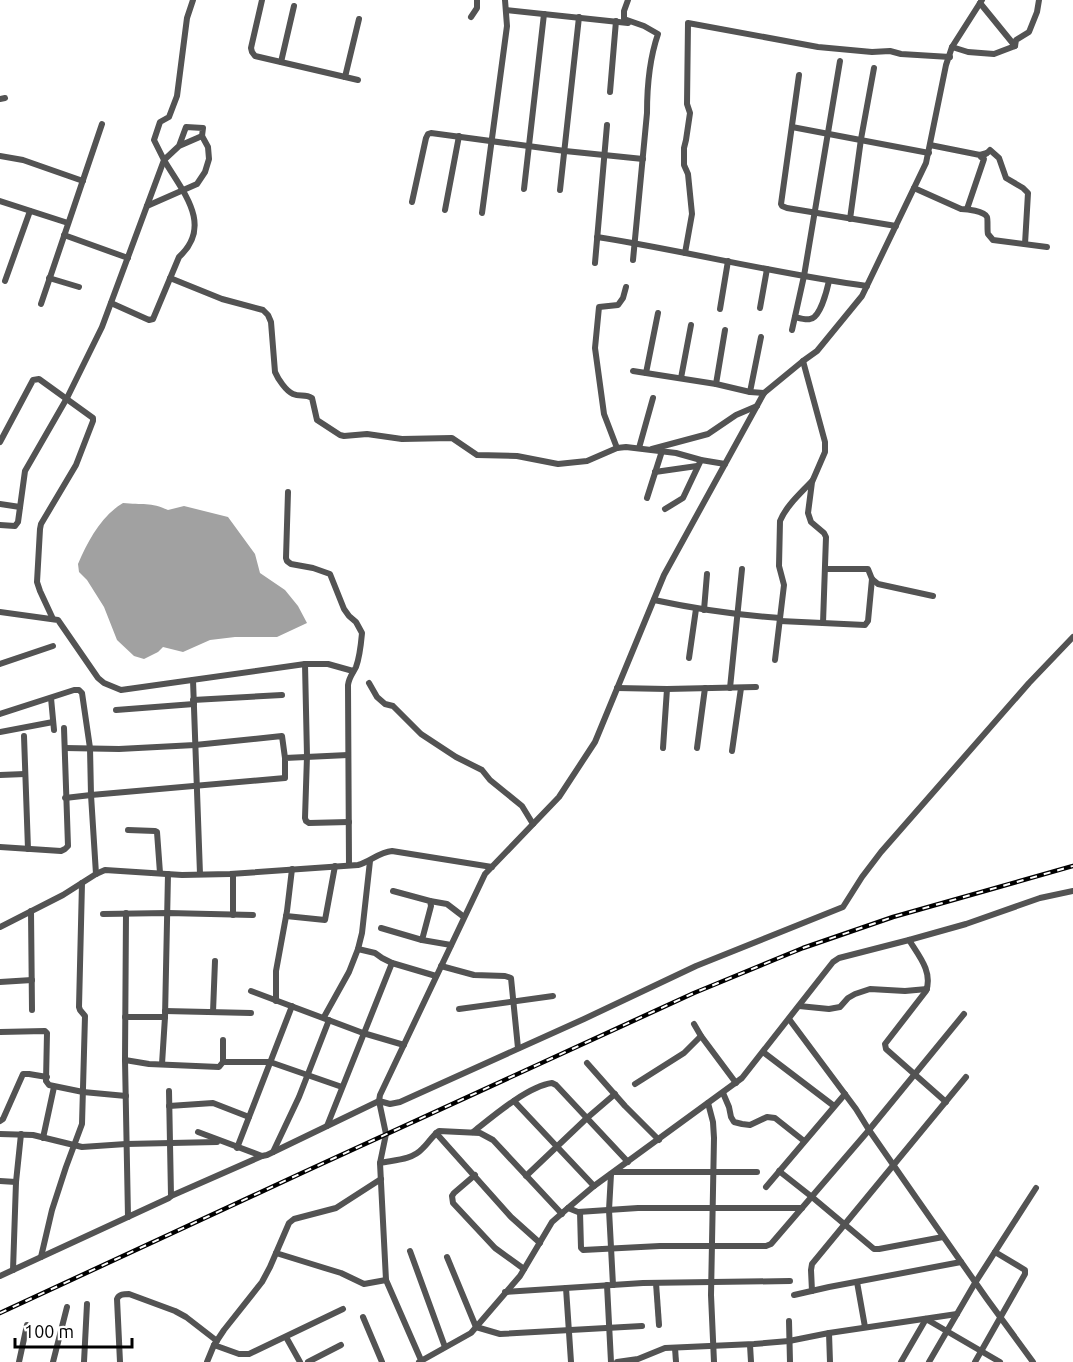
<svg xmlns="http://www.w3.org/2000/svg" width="1073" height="1362" font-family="Ubuntu,sans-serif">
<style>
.water{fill:#a1a1a1}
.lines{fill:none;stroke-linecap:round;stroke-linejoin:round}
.minor{stroke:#535353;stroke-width:6}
.rail-casing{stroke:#000;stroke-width:4.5}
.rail{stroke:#fff;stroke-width:2;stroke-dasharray:7;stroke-linecap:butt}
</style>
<rect width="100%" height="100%" fill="#fff"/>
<path class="water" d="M 123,503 C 142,505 151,502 168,510 L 184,506 L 228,517 L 255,554 L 260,573 L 285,590 L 298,606 L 307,623 L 277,637 L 235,637 L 210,640 L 183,652 L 163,647 L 158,652 L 144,659 L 134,656 L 117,640 L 104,607 L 87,580 L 79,572 L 78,564 C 88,541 101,516 123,503 Z"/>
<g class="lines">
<g class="minor">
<polyline points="262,0 251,48 252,52 255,56 358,80"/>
<path d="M 628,0 L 624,11 L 624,19 L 644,26 L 658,34 C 649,60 647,87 647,113 L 633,260"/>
<polyline points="980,3 1015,46"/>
<polyline points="506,10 628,23"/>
<polyline points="471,17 477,8 477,0"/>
<polyline points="952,47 968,52 994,54 1015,46 1016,40 1029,32 1037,12 1039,0"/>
<polyline points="281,62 294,6"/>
<polyline points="799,75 781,204 782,206 787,208 896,226"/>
<polyline points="345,77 359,19"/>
<polyline points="610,92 616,21"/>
<polyline points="0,99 5,98"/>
<polyline points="792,127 929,153"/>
<polyline points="930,145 980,155 987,153 981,157 984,159 967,209"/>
<polyline points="987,153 990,150 999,158 1006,178 1023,188 1028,193 1025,244"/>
<polyline points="0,156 23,160 83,181"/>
<path d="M 914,188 L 961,209 C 967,209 984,211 987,217 C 988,219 987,231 988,234 L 993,240 L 1047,247"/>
<polyline points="524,189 544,14"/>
<polyline points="560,190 579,17"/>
<polyline points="0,201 68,223"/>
<polyline points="412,202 426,138 428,134 431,133 565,151 643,159"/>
<polyline points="147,206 197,184 205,172 209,159 208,147 202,136"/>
<polyline points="445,210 459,136"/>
<polyline points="482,213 507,26 505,0"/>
<polyline points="850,219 861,139 874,68"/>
<polyline points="64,235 128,258"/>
<path d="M 597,237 C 687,251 776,274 867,286"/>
<polyline points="685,253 692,214 688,174 684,165 684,148 686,140 690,113 687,104 688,23 818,47 872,52 890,51 901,54 950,57"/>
<polyline points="595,263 607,125"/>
<polyline points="49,278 79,287"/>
<path d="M 170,278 L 222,299 L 263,310 L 268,315 L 271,322 L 275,372 C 278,379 286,391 293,394 C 300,397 305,394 312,398 L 317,420 L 340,435 L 344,436 L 367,434 L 402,439 L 452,438 L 477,455 L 517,456 L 558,464 L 587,461 L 617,448 L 626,447 L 676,453 L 701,460 L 725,464"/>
<polyline points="5,281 30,211"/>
<path d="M 111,303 L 149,320 L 153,319 L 179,257 C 214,225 182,191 164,160 L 179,146 L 186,127 L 203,128 L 202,136 L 179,146"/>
<polyline points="41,304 102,124"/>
<polyline points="760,308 767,269"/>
<polyline points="720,309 728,261"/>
<path d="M 795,317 C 799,318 806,320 810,319 C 820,318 827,290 829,281"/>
<polyline points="792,330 804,276 840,61"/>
<polyline points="803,361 825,442 825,452 812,482 808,513 811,522 824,533 826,537 823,623"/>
<polyline points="633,371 716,384 750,392 764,393"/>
<polyline points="646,373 658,313"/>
<polyline points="681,378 691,325"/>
<polyline points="716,384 725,330"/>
<polyline points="750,392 761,337"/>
<polyline points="0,442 33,380 39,379 93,418 93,421 76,465 41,524 40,529 37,582 40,591 53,619"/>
<polyline points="617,448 604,414 595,348 599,307 618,305 623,298 626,287"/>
<polyline points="639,448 653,398"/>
<polyline points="652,449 708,434 736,415 757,406"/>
<polyline points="655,472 697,466"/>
<path d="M 288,492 L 286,558 L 287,561 L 291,564 L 313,568 L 330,574 L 344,609 L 349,616 L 356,622 L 362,633 C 361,644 360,656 356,667 C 353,673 349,677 348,685 L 349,865"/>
<polyline points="647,498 662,451"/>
<polyline points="0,504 20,507"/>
<polyline points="665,509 683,498 701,460"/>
<polyline points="0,525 15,526 18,522 25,471 67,398 102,327 164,160 154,140 160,122 169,117 177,96 187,18 193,0"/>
<polyline points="825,569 868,569 872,579 878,584 933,596"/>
<path d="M 654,600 C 696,609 737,615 780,618"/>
<polyline points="704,610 707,574"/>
<polyline points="0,612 58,620 98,678 104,683 121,690 305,664 328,664 353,671"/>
<polyline points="780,621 865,625 868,621 872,579"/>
<polyline points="689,658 696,609"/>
<path d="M 775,660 L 784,585 L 779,566 L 780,521 C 786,506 801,493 812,481"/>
<polyline points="0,664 53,646"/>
<polyline points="305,664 307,756 305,818 306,821 309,823 349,822"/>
<polyline points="193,680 200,874"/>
<polyline points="369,683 377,697 385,704 393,706 421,734 456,757 482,770 490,780 522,806 533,824"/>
<polyline points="617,688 667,689 756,687"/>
<polyline points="730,688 742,569"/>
<polyline points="51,698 54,730"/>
<polyline points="193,700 282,695"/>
<polyline points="116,710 194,704"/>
<polyline points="0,714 74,690 79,690 82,693 90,748 91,795 96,874"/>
<polyline points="0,732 53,722"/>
<polyline points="24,736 28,849"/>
<polyline points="65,748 119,749 195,745 282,736 285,758"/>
<polyline points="663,748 667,689"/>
<polyline points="697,748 705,688"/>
<polyline points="732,751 741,688"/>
<polyline points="0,775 25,774"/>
<polyline points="65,798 91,795 285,778 285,758 348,755"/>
<polyline points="128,830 155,831 157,832 160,873"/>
<polyline points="0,847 61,851 65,849 68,846 64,728"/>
<polyline points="393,891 430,901 431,906 422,940"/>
<polyline points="430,901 447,904 464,917"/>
<polyline points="31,911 32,1010"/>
<polyline points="126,913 125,1060 128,1217"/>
<polyline points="103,914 168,913 253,915"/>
<polyline points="233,915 233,874"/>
<polyline points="286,916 325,920 335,866"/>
<path d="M 0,927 L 63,895 L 96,874 L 105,870 L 182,875 L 230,874 L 358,865 C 370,862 379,852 392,851 L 492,867"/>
<polyline points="381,928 422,940 451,945"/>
<path d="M 909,940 C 919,956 933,972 926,991 L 885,1044 L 886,1049 L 946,1102"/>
<polyline points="358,949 375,953 382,958 392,963 436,976"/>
<polyline points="441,966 474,975 505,976 511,978 518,1048"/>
<polyline points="0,982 32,980"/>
<polyline points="251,991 363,1033 404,1045"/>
<polyline points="276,1001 276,971 287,911 292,869"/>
<polyline points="799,1006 829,1009 840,1007 848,998 855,994 870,989 905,991 927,989"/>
<polyline points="459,1009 553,996"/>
<polyline points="165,1011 251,1013"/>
<polyline points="213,1012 215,961"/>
<polyline points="125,1017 165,1017"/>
<polyline points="324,1017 349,972 358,949 362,933 370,861"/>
<polyline points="789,1019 856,1109 869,1130 917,1199 987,1299 1033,1362"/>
<polyline points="694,1024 701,1036 736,1083"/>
<polyline points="0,1032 45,1031 47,1033 46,1081 49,1085 83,1092 126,1096"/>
<polyline points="763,1052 834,1106"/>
<polyline points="125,1060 149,1064 219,1067 223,1062 223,1040"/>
<polyline points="223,1062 270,1062 342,1087"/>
<polyline points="587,1063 625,1106 659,1140"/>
<polyline points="162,1064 165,1017 168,874"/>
<polyline points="635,1084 684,1053 701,1036"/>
<polyline points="723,1093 729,1107 731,1117 734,1122 742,1124 750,1125 767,1117 775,1118 804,1141"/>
<polyline points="514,1101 594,1186"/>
<polyline points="708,1103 713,1122 714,1138 711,1295 714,1362"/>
<polyline points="169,1106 213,1103 249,1117"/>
<polyline points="0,1121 3,1119 23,1074 29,1074 47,1077"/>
<polyline points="327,1126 392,963"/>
<polyline points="198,1132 262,1156 267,1155 379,1101 390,1104 400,1102 584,1019 696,966 843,907 862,877 881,852 1029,683 1073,637"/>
<path d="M 473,1132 C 492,1117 528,1086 552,1083 L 556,1085 L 628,1162"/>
<polyline points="436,1133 511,1217 540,1243"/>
<polyline points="0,1134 33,1135 82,1147 126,1144 217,1142"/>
<polyline points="43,1138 54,1087"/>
<polyline points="237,1148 292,1006"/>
<polyline points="273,1152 299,1097 329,1020"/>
<path d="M 380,1163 C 394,1160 412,1160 422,1149 C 428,1144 432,1136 439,1131 L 480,1133 L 493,1140 L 562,1214"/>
<polyline points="779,1171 812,1197 874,1249 879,1249 943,1237"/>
<polyline points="615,1172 757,1172"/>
<polyline points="611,1174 609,1210 613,1285"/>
<polyline points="475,1175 454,1193 452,1196 453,1203 495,1248 524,1269"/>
<polyline points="526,1176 587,1118 615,1094"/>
<polyline points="0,1181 16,1182"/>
<polyline points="766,1187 845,1094"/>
<polyline points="171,1196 262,1156"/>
<polyline points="568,1208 578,1212 638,1208 802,1208"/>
<polyline points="580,1212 581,1248 583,1250 660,1246 766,1246 771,1244 869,1130 964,1014"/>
<polyline points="410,1251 445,1347"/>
<polyline points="276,1253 341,1273 364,1284 386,1280"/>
<polyline points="41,1257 52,1210 66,1167 82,1124 85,1016 80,1010 79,1007 82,883"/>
<polyline points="447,1257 476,1327 500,1334 642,1326"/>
<polyline points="13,1270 16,1182 21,1134"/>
<polyline points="0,1276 169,1198 171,1196 169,1091"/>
<polyline points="857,1282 865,1327"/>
<polyline points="656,1283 659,1325"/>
<polyline points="607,1285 611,1362"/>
<polyline points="566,1288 571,1362"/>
<polyline points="812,1291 811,1270 812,1264 966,1077"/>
<polyline points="505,1292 643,1283 790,1281"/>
<polyline points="794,1295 829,1287 961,1262"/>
<polyline points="363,1317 382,1362"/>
<polyline points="789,1321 790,1362"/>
<polyline points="829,1333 830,1362"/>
<polyline points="286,1337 300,1362"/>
<polyline points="214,1345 239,1354 249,1354 343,1309"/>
<polyline points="750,1345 751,1362"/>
<polyline points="675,1348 676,1362"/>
<polyline points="421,1360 386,1280 380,1163 386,1134 379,1101 380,1095 485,874 559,797 595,742 664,575 764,393 803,361 817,351 862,296 926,163 946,65 952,47 982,0"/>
<polyline points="19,1362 27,1325"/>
<polyline points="53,1362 67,1307"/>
<polyline points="84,1362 87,1304"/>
<path d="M 120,1362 L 117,1299 C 119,1294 124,1294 129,1294 L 175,1311 L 186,1317 L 217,1341"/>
<polyline points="207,1362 214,1345 224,1330 262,1282 270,1267 289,1223 294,1219 336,1208 381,1179"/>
<polyline points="308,1362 341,1345"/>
<polyline points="419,1362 471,1333 520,1276 552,1222 568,1208 594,1186 742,1078 833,962 839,958 909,940 966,924 1040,898 1073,891"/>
<polyline points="617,1362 638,1359 665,1348 754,1344 789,1341 829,1333 957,1314"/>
<polyline points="901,1362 926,1319 1000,1362"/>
<polyline points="929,1362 975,1283 1036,1188"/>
<polyline points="975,1362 1025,1274 1025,1270 995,1252"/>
</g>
<defs>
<polyline id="rail" points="0,1313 304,1172 694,993 803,948 893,917 1073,866"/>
</defs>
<use href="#rail" class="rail-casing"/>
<use href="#rail" class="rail"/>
</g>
<path d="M15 1338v9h117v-9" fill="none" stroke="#000000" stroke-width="3"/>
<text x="24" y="1338" font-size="18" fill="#000000" stroke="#ffffff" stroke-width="4.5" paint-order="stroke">100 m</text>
</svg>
